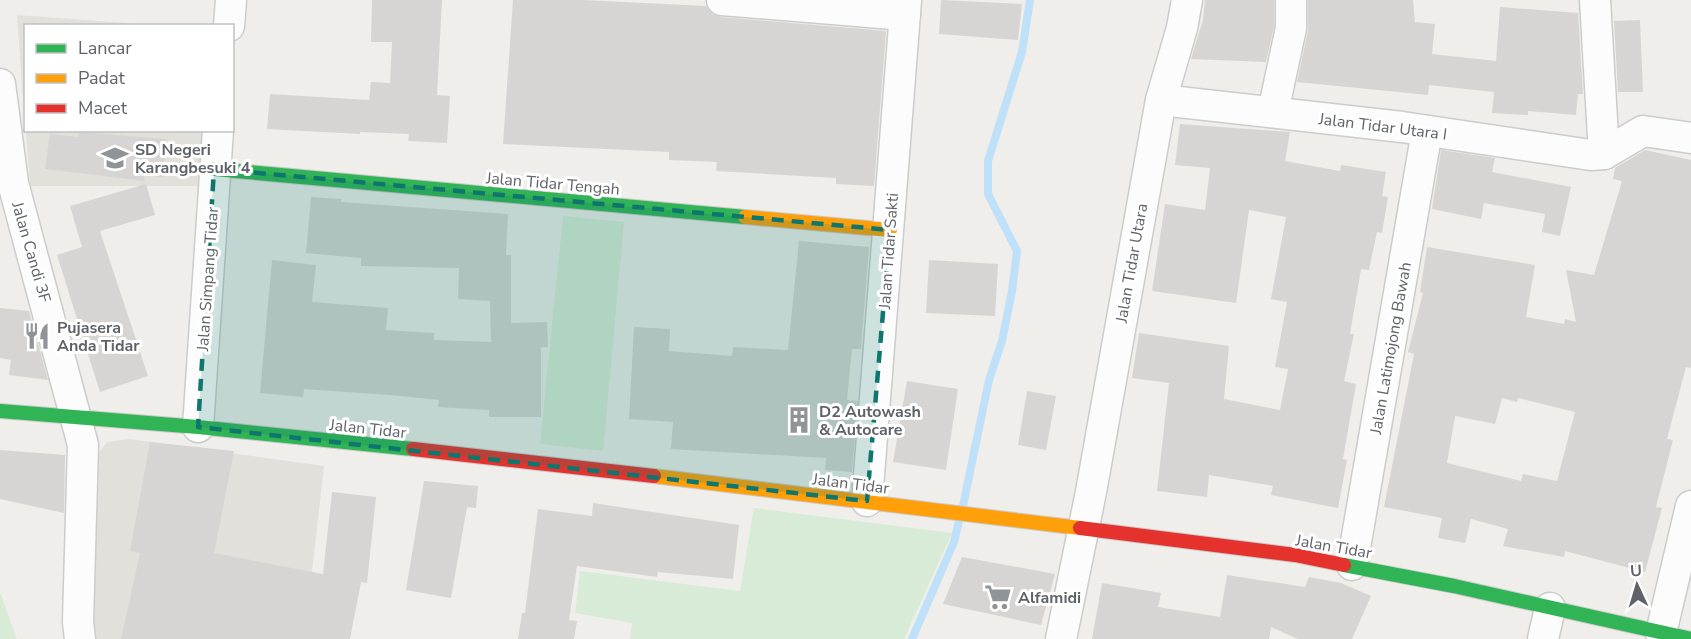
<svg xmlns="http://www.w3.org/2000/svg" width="1691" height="639" font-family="'Nunito Sans',sans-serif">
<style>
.education{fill:#e2e0da}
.green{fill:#d8ebd6}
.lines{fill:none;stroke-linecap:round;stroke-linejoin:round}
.stream{stroke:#bfe0f9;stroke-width:8}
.building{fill:#d6d5d3;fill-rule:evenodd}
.street-casing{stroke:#cbcccc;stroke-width:33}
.fast-casing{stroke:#cacacb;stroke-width:16}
.slow-casing{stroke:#cacacb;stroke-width:16}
.jam-casing{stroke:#cacacb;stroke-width:16}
.street{stroke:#fdfcfc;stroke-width:30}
.fast{stroke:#30b455;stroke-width:14}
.slow{stroke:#ff9f0a;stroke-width:14}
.jam{stroke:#e5322d;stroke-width:14}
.marked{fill:#0f766e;fill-opacity:0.2;stroke:#0f766e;stroke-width:4.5;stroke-dasharray:12 8;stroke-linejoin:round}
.labels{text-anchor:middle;stroke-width:6;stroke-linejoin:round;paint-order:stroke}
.street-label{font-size:16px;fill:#5f6368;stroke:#fff}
.poi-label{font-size:16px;font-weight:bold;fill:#5f6368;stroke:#fff;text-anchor:start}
</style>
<rect width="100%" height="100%" fill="#efeeea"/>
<g class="education">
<polygon points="17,15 153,25 26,26 25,128"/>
<polygon points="26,131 205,131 200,186 30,186"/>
<polygon points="130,439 324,466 312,571 299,639 90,639 94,460 107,442"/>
</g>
<g class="green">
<polygon points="563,216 624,222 603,451 540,444"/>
<polygon points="754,508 952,533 904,639 630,639 632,623 575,613 580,571 740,591"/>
<polygon points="0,592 17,639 0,639"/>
</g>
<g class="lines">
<g class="stream">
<polyline points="963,506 989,380 1002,341 1012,291 1017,251 988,194 988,161 1022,52 1030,0"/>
<polyline points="912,639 954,542 959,521"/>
</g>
</g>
<g class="building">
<polygon points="372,0 442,0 437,95 450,96 447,143 408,141 409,134 360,132 360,134 267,129 270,94 369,100 371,82 390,83 392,42 371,42"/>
<polygon points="513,0 583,0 706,6 712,14 721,17 886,31 874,186 836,184 836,178 716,171 717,162 669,160 669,152 503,144"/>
<polygon points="941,0 1022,4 1018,40 939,34"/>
<polygon points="1205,0 1274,0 1274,26 1266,62 1191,59 1203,20"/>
<polygon points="1308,0 1413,0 1415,22 1435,24 1432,54 1496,61 1500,7 1578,13 1583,94 1578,94 1576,115 1528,111 1528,115 1492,113 1494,92 1429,85 1428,95 1297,82 1308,31"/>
<polygon points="1640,20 1643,92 1618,92 1614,21"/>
<polygon points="1180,124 1290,132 1285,161 1340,171 1341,165 1386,172 1382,196 1388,197 1382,233 1377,232 1369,270 1361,269 1350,334 1354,334 1344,381 1356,384 1343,459 1347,460 1338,508 1271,495 1273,486 1209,475 1207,497 1157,491 1169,383 1132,378 1139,333 1229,346 1224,399 1280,410 1288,369 1275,367 1287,302 1271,299 1286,217 1249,210 1236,303 1152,291 1165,204 1205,210 1210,168 1175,165"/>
<polygon points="79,132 166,139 163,177 143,175 145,181 45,169 50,134 78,137"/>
<polygon points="1441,150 1495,158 1492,172 1571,187 1560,236 1542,232 1545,214 1484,203 1481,219 1432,209"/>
<path d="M 1645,150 L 1691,160 L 1691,368 L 1686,367 L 1667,439 L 1673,440 L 1656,507 L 1662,508 L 1645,572 L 1565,551 L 1564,557 L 1503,546 L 1508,529 L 1471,519 L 1465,543 L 1438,538 L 1442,518 L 1384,507 L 1414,354 L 1408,352 L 1423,293 L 1420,292 L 1427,247 L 1535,265 L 1526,317 L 1564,324 L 1565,319 L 1576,322 L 1566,270 L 1594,275 L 1622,181 L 1613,179 L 1615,168 ZM 1502,398 L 1517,402 L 1518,398 L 1575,412 L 1557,481 L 1523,474 L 1521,481 L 1447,463 L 1455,416 L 1495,424 Z"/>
<polygon points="146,184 155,215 100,231 148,376 100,392 57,255 82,247 70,206"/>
<polygon points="311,197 341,199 341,202 508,214 506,255 511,255 511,323 547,322 548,347 541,347 541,417 489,417 489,410 438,407 439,400 390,395 304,389 303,397 260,393 272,260 316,265 312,302 388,308 386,330 434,333 434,340 491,342 490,301 458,299 459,268 361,266 361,258 306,253"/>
<polygon points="799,241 869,247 861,349 852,349 847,400 858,401 852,472 825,470 826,458 671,449 673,422 629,419 634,327 670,329 669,351 732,356 733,347 788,350"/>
<polygon points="929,260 998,264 995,316 926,313"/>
<polygon points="0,308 29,311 48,380 9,375 11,360 0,358"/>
<polygon points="907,381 958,389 946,470 893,462"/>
<polygon points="1027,391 1056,396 1046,450 1018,445"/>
<polygon points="150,442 234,451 214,553 323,574 332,492 376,497 367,583 361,582 350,639 121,639 140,553 130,551"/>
<polygon points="0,450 65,455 64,513 0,499"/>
<polygon points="424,481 478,486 476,508 467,507 451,598 406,590"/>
<polygon points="593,503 739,525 733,579 658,572 657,577 577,566 569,620 577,621 574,639 518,639 522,613 525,613 538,509 592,516"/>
<polygon points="962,557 1055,574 1041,625 943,604"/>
<polygon points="1227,575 1305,587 1309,577 1341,583 1371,596 1352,639 1298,639 1271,627 1269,639 1092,639 1102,583 1161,593 1158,607 1220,617"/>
</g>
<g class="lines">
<defs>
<g id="street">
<polyline points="722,0 905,15"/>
<polyline points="1595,0 1604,154"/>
<polyline points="229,26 231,0"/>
<polyline points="0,84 13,183 83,445 78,622 80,639"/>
<polyline points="1161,100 1402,127 1591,155 1604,154 1643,131 1691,138"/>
<polyline points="1273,112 1291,28 1291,0"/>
<polyline points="198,427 218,130"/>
<polyline points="867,501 906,0"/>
<polyline points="1352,565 1427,131"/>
<polyline points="1661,633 1691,506"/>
<polyline points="1061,639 1091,492 1161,100 1182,28 1187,0"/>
<polyline points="1543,639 1550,608"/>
</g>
<g id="fast">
<polyline points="214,169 745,217"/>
<polyline points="0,411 198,427 413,449"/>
<polyline points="1344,565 1454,586 1691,639"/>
</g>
<g id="slow">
<polyline points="745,217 890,230"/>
<polyline points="654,476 1080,528"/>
</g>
<g id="jam">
<polyline points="413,449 654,476"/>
<polyline points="1080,528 1295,555 1344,565"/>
</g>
</defs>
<use href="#street" class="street-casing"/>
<use href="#fast" class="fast-casing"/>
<use href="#slow" class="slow-casing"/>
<use href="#jam" class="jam-casing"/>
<use href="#street" class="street"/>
<use href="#fast" class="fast"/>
<use href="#slow" class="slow"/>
<use href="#jam" class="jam"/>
</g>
<path class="marked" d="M 214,169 L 890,230 L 867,501 L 198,427 Z"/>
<defs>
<symbol id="school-bare" viewBox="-9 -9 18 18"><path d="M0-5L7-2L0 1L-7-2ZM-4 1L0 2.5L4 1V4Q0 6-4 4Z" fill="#919496" stroke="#fff" stroke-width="2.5" paint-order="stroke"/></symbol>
<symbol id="restaurant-bare" viewBox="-9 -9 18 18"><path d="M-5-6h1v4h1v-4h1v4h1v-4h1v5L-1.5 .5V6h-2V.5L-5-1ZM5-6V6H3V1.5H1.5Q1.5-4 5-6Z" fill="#919496" stroke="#fff" stroke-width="2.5" paint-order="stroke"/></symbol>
<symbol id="building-bare" viewBox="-9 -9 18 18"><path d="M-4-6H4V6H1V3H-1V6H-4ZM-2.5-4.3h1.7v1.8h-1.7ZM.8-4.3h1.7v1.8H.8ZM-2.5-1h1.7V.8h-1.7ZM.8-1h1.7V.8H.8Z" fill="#919496" stroke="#fff" stroke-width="2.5" paint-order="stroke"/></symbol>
<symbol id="supermarket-bare" viewBox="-9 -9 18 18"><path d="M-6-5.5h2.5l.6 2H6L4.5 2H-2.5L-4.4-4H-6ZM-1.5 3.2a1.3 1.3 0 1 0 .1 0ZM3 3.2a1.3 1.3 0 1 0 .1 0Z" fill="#919496" stroke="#fff" stroke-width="2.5" paint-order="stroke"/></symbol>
</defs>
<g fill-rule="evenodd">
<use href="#school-bare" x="96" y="139" width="38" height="38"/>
<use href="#restaurant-bare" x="18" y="317" width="38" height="38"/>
<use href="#building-bare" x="780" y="401" width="38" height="38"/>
<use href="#supermarket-bare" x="979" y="578" width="38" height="38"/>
</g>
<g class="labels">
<g class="street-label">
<text transform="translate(1383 126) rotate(7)" y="6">Jalan Tidar Utara I</text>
<text transform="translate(553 183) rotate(5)" y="6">Jalan Tidar Tengah</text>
<text transform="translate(888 251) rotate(-86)" y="6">Jalan Tidar Sakti</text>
<text transform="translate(32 252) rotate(74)" y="6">Jalan Candi 3F</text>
<text transform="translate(1131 263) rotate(-80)" y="6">Jalan Tidar Utara</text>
<text transform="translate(207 279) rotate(-86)" y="6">Jalan Simpang Tidar</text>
<text transform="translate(1390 348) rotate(-80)" y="6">Jalan Latimojong Bawah</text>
<text transform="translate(368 428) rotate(6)" y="6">Jalan Tidar</text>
<text transform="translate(851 483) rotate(7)" y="6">Jalan Tidar</text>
<text transform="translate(1334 546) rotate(10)" y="6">Jalan Tidar</text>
</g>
<g class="poi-label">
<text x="135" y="155">SD Negeri<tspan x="135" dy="18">Karangbesuki 4</tspan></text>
<text x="57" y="333">Pujasera<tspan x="57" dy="18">Anda Tidar</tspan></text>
<text x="819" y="417">D2 Autowash<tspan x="819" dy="18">&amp; Autocare</tspan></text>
<text x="1018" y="603">Alfamidi</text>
</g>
</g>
<rect x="24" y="24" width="210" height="108" fill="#ffffff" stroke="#bfc1c3" stroke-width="1.5"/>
<rect x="36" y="44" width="30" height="9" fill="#30b455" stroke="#bfc1c3" stroke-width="1.5"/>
<text x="78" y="54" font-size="18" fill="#5f6368">Lancar</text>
<rect x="36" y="74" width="30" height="9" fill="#ff9f0a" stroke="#bfc1c3" stroke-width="1.5"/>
<text x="78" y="84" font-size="18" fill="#5f6368">Padat</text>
<rect x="36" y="104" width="30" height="9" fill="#e5322d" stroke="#bfc1c3" stroke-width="1.5"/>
<text x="78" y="114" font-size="18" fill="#5f6368">Macet</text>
<g transform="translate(1637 585) rotate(356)" stroke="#ffffff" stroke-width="4.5" paint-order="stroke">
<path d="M0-4.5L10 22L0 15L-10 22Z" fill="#5f6368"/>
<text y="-9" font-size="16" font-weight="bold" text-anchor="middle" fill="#5f6368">U</text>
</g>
</svg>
